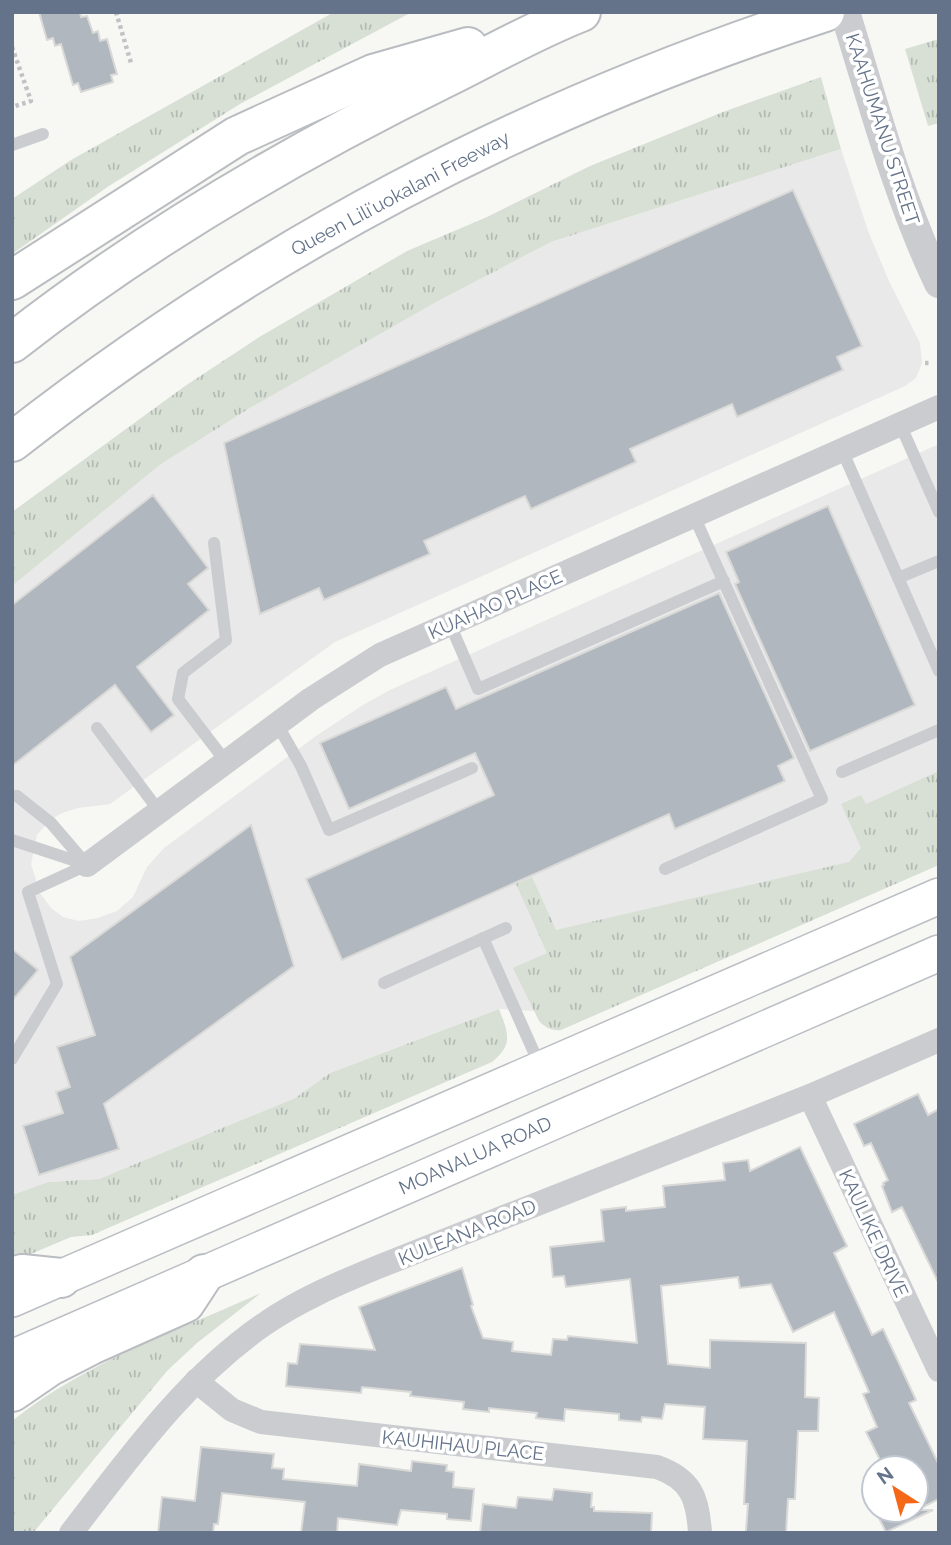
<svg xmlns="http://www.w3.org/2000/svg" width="951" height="1545" font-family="Raleway,sans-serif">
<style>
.built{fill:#e8e9e8}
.grass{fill:url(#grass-tufts)}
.building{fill:#b1b7bf;stroke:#d9d9d7;stroke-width:2}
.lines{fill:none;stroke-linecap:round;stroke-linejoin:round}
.secondary-casing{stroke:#bbbfc5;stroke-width:38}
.motorway-casing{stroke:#b9bcc0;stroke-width:42}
.path{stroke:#c0c2c5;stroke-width:4.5;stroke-dasharray:3.5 3.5;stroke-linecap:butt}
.service{stroke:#caccd0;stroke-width:12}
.minor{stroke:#caccd0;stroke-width:24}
.tertiary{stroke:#caccd0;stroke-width:30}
.secondary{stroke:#fff;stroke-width:35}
.motorway{stroke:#fff;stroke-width:38}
.labels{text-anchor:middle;stroke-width:7;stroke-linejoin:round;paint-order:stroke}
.street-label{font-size:19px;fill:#647389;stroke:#fff}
</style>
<defs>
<pattern id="grass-tufts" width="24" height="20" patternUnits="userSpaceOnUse" patternTransform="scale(1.75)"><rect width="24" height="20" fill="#d8e0d5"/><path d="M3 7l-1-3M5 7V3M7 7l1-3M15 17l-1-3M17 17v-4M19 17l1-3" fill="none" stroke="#b3bab3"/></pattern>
</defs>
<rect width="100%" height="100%" fill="#f7f8f4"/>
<polygon class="built" points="841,149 868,231 889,281 920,343 922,363 916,378 905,386 335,642 110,804 78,808 62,813 49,821 37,835 31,864 40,893 51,908 63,917 79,921 98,918 117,911 133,897 147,867 164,848 316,736 363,705 390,690 939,444 939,818 862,849 849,862 583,1002 534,1011 499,1009 330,1073 295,1098 99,1179 48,1182 12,1195 12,586 161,464 250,408 438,301 551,242"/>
<g class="grass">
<polygon points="334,12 412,12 240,104 109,186 12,254 12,199 71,160"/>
<polygon points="939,39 939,123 928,126 905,49"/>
<polygon points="821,77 841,149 551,242 438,301 250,408 161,464 12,586 12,512 185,386 261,336 407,251 487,217 590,166 723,112"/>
<path d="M 939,771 L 939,865 L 561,1030 C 551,1031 546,1028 539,1021 L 513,968 L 547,953 L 516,884 L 532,877 L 556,930 L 849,862 L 861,848 L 841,804 L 861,795 L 866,804 Z"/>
<path d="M 499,1009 C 508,1032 514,1045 492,1062 L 92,1235 L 71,1237 L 12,1262 L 12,1195 L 48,1182 L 99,1179 L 295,1098 L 330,1073 Z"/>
<path d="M 261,1293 L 197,1343 L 167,1371 L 33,1533 L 12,1533 L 12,1421 C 86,1362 176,1331 261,1293 Z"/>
</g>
<g class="building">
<polygon points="39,12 80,12 81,17 87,16 93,33 98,31 100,41 107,39 117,74 111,75 113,82 81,92 78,83 73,85 61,44 55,46 53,38 47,40"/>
<polygon points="793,190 862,346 837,357 843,370 737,417 732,404 630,449 636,462 531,509 525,496 424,541 430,554 324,600 319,588 260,614 224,443"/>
<polygon points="153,495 208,568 188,584 209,610 137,667 174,715 151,732 115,685 12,766 12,605"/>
<polygon points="828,506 915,705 810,751 735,584 739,582 726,552"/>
<polygon points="719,593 794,758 778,766 785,781 675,829 669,814 342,960 306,879 494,795 475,753 349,809 320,743 446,687 456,709"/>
<polygon points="251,825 294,966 104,1104 119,1149 39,1175 23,1126 63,1113 56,1092 70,1087 57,1047 95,1035 70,957"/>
<polygon points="12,949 38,970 12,1001"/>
<polygon points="918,1094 928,1115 939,1109 939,1284 902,1207 892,1212 882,1186 884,1185 883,1183 888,1180 871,1143 864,1146 854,1124"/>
<polygon points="800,1147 847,1246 834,1253 872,1335 883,1329 916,1400 909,1403 939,1465 939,1499 917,1510 933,1510 886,1532 875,1510 916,1510 916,1468 884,1468 866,1432 877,1427 863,1394 869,1392 834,1312 793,1332 771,1284 740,1288 738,1277 661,1286 668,1364 710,1368 710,1340 806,1343 805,1397 819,1398 818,1431 798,1431 795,1499 788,1499 786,1533 748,1533 746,1531 748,1504 744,1504 747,1441 703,1439 705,1407 665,1404 662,1419 642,1417 641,1422 619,1420 619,1414 565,1409 564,1421 536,1418 537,1413 489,1408 489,1412 463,1409 464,1402 410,1396 411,1392 362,1387 361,1393 286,1386 288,1363 297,1364 300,1344 375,1350 359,1307 462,1268 473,1305 471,1306 483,1338 513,1342 512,1351 551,1355 553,1339 567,1340 568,1336 637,1343 630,1279 566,1287 564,1276 553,1277 550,1247 604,1241 601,1210 626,1207 626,1211 665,1207 663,1186 725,1180 723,1163 748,1160 750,1171"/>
<polygon points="201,1447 274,1454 272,1468 284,1469 283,1479 357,1486 359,1464 411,1471 412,1461 447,1465 446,1471 454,1472 453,1487 474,1489 471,1521 447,1519 447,1514 401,1510 397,1525 338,1518 337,1533 301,1533 305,1502 222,1493 218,1524 214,1524 213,1533 158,1533 162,1497 195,1501"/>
<polygon points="554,1489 592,1493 591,1507 594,1507 594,1511 652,1513 651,1533 480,1533 483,1504 516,1508 518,1497 552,1500"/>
</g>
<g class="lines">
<defs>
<g id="secondary">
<polyline points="12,1299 939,896"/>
<polyline points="12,1358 939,953"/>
</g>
<g id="motorway">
<polyline points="12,280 237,136 373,74 468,47"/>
<path d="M 12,343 C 146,238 294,152 447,77 C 491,55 535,30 581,12"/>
<path d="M 12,442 C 260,248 525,109 825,12"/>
<polyline points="12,1278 22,1274 61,1278"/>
<polyline points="12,1392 50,1366 91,1345 185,1303 204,1274"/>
</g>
</defs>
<use href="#secondary" class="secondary-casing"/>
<use href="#motorway" class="motorway-casing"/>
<g class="path">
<polyline points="116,12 131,63"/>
<polyline points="12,47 31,101 12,107"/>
<polyline points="925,363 931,363"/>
</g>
<g class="service">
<polyline points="12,145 43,134"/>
<polyline points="900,424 939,512"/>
<polyline points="842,450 939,671"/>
<polyline points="214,543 226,640 183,673 178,699 226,762"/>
<polyline points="898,578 939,561"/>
<polyline points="450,624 478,689 724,581"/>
<polyline points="277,724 301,766 329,830 472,768"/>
<polyline points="97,728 159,811"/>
<polyline points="842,772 939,730"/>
<polyline points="12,796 17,796 51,823 87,865"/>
<polyline points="12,840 85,864"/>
<polyline points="665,869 822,799 694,516"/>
<polyline points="483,938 541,1068"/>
<polyline points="384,983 506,928"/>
<polyline points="12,1059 57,984 28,892 87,865"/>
</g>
<g class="minor">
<polyline points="87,865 311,699 380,655 939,407"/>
<polyline points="810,1096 939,1370"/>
<path d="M 196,1381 L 232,1410 L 261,1422 L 657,1467 C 691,1479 698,1498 700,1533"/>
<path d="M 71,1533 C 129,1458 185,1379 263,1325 C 299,1300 339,1283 378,1267 L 810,1096 L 939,1040"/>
</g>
<path class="tertiary" d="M 845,12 C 873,103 898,197 939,283"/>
<use href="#secondary" class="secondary"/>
<use href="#motorway" class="motorway"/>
</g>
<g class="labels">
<g class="street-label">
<text transform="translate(883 129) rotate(72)" y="7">KAAHUMANU STREET</text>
<text transform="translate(400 193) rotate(-28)" y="7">Queen Liliʻuokalani Freeway</text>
<text transform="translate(495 604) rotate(-24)" y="7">KUAHAO PLACE</text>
<text transform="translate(475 1155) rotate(-24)" y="7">MOANALUA ROAD</text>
<text transform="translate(467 1232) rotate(-22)" y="7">KULEANA ROAD</text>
<text transform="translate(874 1233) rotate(65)" y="7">KAULIKE DRIVE</text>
<text transform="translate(463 1445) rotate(6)" y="7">KAUHIHAU PLACE</text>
</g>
</g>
<rect width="951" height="1545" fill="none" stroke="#647389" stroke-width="28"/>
<g transform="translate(895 1489) rotate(324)"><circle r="33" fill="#ffffff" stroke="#c1c7d0" stroke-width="2"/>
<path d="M0-5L12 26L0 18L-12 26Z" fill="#f46818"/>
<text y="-10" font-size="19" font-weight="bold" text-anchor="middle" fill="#647389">N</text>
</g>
</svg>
